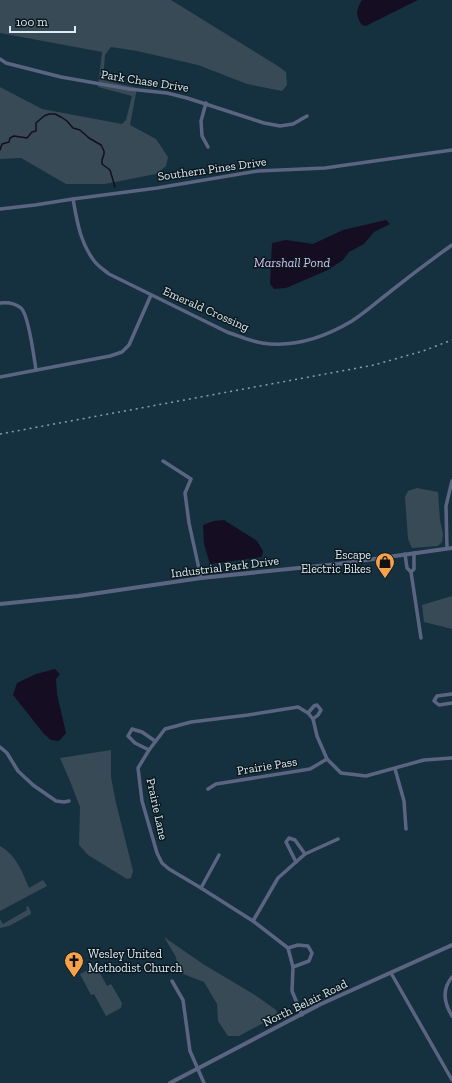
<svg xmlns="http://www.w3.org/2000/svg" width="452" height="1083" font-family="'Zilla Slab',serif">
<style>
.green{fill:#384a55}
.water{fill:#150d21}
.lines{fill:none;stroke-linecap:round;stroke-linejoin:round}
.stream{stroke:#150d21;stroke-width:1.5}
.minor{stroke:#5b6581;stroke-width:3.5}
.tertiary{stroke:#5b6581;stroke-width:4}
.rail{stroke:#8a9fab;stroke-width:1.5;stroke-dasharray:2 4;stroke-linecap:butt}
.labels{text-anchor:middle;stroke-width:3;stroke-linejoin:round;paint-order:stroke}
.street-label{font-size:12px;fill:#dbebf4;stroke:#0c181e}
.poi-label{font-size:12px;fill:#dbebf4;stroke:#0c181e;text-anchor:end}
.water-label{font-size:13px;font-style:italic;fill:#d2bff1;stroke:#0c181e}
</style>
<rect width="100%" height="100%" fill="#153140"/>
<g class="green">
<polygon points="0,0 171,0 278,66 286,72 287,85 282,91 247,84 198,65 137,51 111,47 105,55 103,80 137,88 130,125 156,139 168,157 166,166 156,174 105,184 66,184 21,158 0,159 0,87 42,109 122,124 126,120 132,96 98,87 102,52 0,33"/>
<polygon points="417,488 438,492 440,520 443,534 442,542 438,546 412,548 408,539 405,497 408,491"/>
<polygon points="452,596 452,629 424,622 422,605"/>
<polygon points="111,750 111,777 116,803 133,871 131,878 127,879 88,855 79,845 80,807 70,781 60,758"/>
<path d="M 0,846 C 16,855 22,871 29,888 L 43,880 L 47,886 L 0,911 Z"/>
<polygon points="28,906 31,912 31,914 9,926 0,928 0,919 3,924 27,910 26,907"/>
<polygon points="164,937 203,964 255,995 276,1010 278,1015 239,1036 228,1036 218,1021 217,1004 204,982 178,972 176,957"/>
<polygon points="96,966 107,986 111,984 122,1003 121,1008 106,1016 94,994 91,995 80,974"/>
</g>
<g class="water">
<path d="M 362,0 L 418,0 L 366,26 L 362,25 C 355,15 356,10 362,0 Z"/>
<polygon points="386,220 390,224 374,232 364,244 349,252 343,260 328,270 286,288 274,289 270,284 272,243 286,240 313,244 343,230"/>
<polygon points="224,520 257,541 263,551 262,557 210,564 204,544 203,525 214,521"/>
<polygon points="55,669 60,674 56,679 57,694 66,733 59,741 51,740 44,734 13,695 17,683 36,674"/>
</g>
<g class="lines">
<polyline class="stream" points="0,150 2,144 9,142 10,138 14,136 27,138 32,132 36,131 36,123 44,116 49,114 55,114 61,117 67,121 73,128 80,130 89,138 101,145 104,151 104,154 102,160 102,164 110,170 115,187"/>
<g class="minor">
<polyline points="0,59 6,63 61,77 129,89 167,93 187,98 264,123 280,126 293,124 307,116"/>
<polyline points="206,103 201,121 202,136 208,147"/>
<path d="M 73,199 C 77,221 80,243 95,262 C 98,266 104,270 109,274 L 227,332 C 239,336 250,341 262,343 C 294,348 325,337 352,321 C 366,312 378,301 391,291 C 411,275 431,260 452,245"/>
<polyline points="0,209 35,205 73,199 157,188 258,171 325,168 452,150"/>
<path d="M 0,303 C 8,302 15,303 21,308 C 29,315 34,358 36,370"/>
<polyline points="0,377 110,356 122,352 129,345 151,295"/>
<polyline points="163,461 191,479 185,493 189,523 201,578"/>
<polyline points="447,548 446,506 452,481"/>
<polyline points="405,554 407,568 411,572 421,638"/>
<polyline points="411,572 414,569 414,553"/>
<polyline points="452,694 437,696 434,701 439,705 452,703"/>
<polyline points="308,713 314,706 317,705 321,710 318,715 313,719"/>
<polyline points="0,747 7,753 18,771 33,785 56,801 64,802 69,801"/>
<polyline points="149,750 135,743 128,736 132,729 142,732 155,741"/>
<polyline points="395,769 404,801 406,829"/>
<polyline points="208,789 216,784 310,769 327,759"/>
<polyline points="296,862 286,842 289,838 295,840 305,854"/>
<polyline points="201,888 219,855"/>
<polyline points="253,921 278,878 305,854 338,839"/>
<polyline points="288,948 298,945 308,946 312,953 309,961 293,967"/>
<polyline points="391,973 452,1080"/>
<path d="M 452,977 C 442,989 444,1003 452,1016"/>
<polyline points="172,981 183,1000 190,1051 204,1083"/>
<polyline points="302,1015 292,991 293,967 288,948 253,921 201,888 169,869 162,863 157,853 142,801 138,768 149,750 165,729 191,722 248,715 298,707 308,713 313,719 317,736 327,759 341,773 366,776 424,760 452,758"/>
</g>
<g class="tertiary">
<polyline points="0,604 78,596 201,578 338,564 452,548"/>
<polyline points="170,1083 321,1004 452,945"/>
</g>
<polyline class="rail" points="0,434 374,365 423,351 452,340"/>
</g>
<defs>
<symbol id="shop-pin" viewBox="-11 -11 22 30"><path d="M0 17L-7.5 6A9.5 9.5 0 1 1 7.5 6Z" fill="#f7a14a" stroke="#0c181e"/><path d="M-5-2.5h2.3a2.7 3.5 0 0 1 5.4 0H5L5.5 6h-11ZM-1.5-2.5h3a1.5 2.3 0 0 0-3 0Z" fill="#111"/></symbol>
<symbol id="church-pin" viewBox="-11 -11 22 30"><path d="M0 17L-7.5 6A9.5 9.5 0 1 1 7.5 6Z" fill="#f7a14a" stroke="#0c181e"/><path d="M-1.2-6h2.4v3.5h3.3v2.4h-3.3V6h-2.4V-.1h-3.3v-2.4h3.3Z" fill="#111"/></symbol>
</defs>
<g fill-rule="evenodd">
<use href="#shop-pin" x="374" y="551" width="22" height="30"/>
<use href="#church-pin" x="63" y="950" width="22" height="30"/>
</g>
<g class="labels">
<g class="street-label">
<text transform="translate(145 81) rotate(9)" y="4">Park Chase Drive</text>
<text transform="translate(212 169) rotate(-8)" y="4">Southern Pines Drive</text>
<text transform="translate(206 309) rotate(24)" y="4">Emerald Crossing</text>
<text transform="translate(225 567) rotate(-7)" y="4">Industrial Park Drive</text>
<text transform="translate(267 766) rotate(-9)" y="4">Prairie Pass</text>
<text transform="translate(157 809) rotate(78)" y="4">Prairie Lane</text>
<text transform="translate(305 1003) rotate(-26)" y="4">North Belair Road</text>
</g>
<g class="poi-label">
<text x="371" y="559">Escape<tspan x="371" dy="14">Electric Bikes</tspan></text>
<text x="88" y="958" text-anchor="start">Wesley United<tspan x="88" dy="14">Methodist Church</tspan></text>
</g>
<g class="water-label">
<text x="292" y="267">Marshall Pond</text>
</g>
</g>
<path d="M10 26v6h65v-6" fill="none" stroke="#dbebf4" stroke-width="2"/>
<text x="16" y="26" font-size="12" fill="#dbebf4" stroke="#0c181e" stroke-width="3" paint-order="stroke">100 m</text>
</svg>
